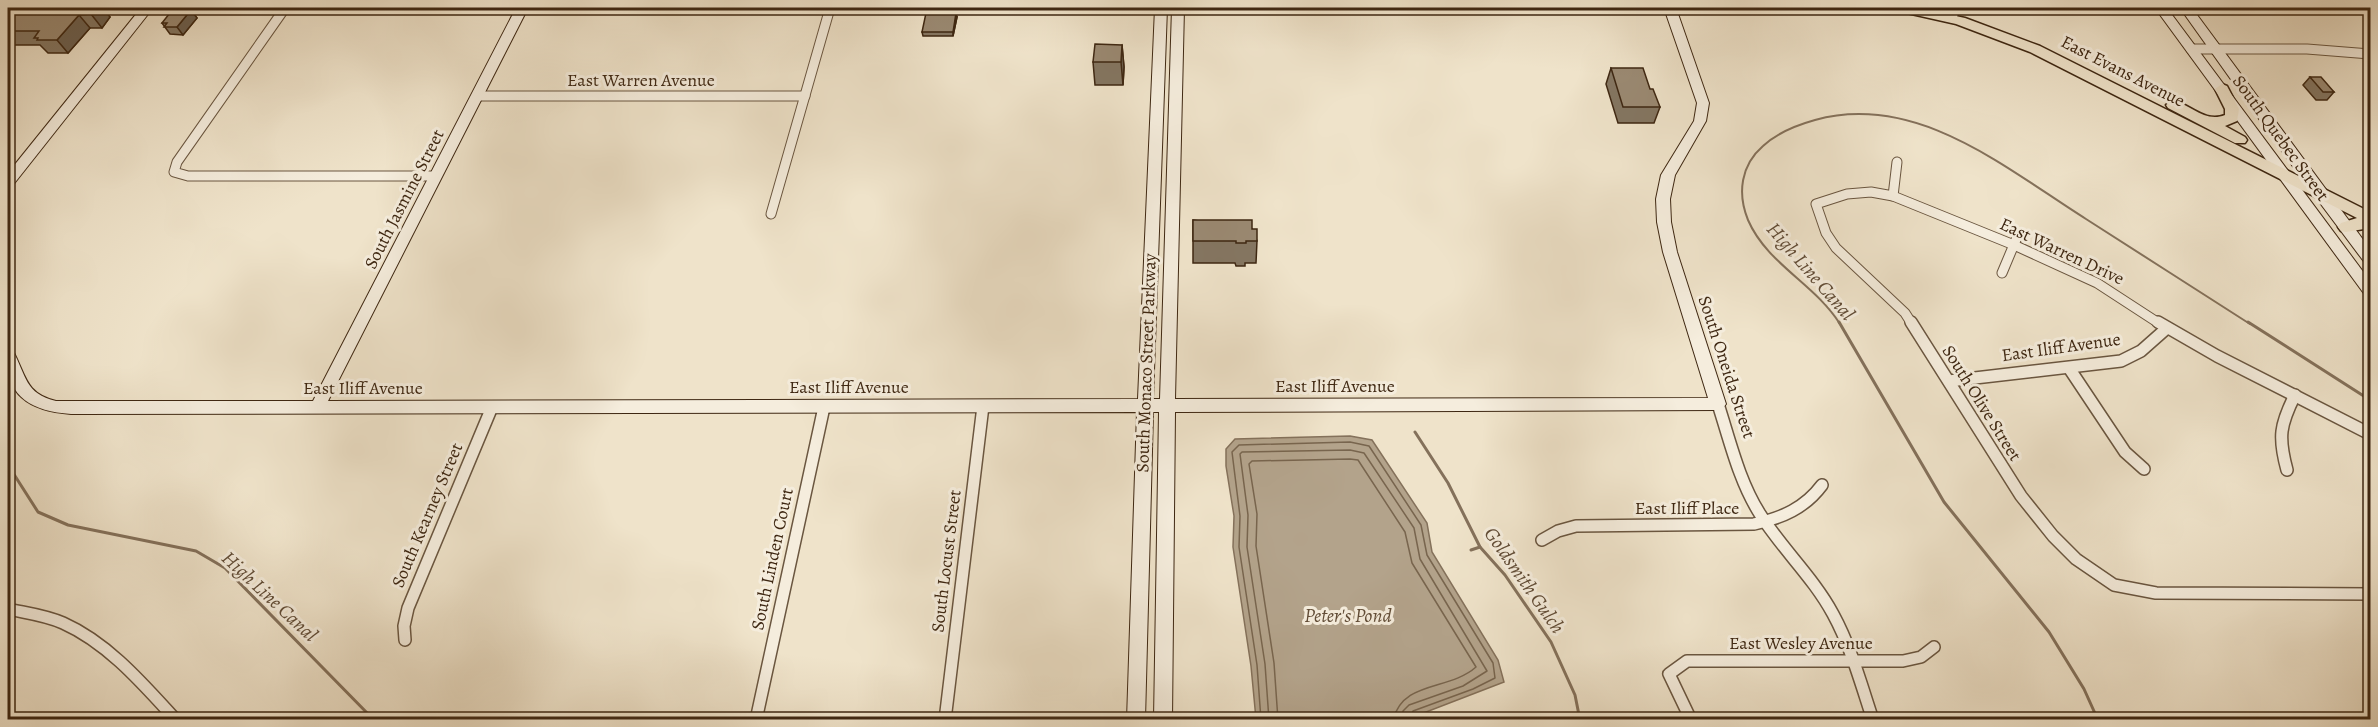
<svg xmlns="http://www.w3.org/2000/svg" width="2378" height="727" font-family="Alegreya,serif">
<style>
.water{fill:#b3a38b;stroke:#84715b;stroke-width:1.5}
.lines{fill:none;stroke-linecap:round;stroke-linejoin:round}
.shore{stroke:#78654e;stroke-width:1.5}
.stream-far1{stroke:#84715b;stroke-width:2}
.stream{stroke:#84715b;stroke-width:3}
.street-far1-casing{stroke:#6a5640;stroke-width:11}
.street-casing{stroke:#6a5640;stroke-width:14}
.secondary-casing{stroke:#3e2712;stroke-width:2}
.primary-casing{stroke:#3e2712;stroke-width:3}
.street-far1{stroke:#f5eddd;stroke-width:9}
.street{stroke:#f5eddd;stroke-width:11}
.secondary{fill:#f5eddd;fill-rule:evenodd}
.primary{fill:#efe3ca;fill-rule:evenodd}
.wall{fill:#847662;stroke:#3e2712;stroke-width:1.5}
.shaded-wall{fill:#6c6050;stroke:#3e2712;stroke-width:1.5}
.building{fill:#9a8972;stroke:#3e2712;stroke-width:1.5}
.labels{text-anchor:middle;stroke-width:6;stroke-linejoin:round;paint-order:stroke}
.street-label{font-size:18px;fill:#3e2712;stroke:#f5eddd}
.water-label{font-size:20px;font-style:italic;fill:#614c36;stroke:#f5eddd}
</style>
<rect width="100%" height="100%" fill="#efe3ca"/>
<filter id="stains"><feTurbulence type="fractalNoise" baseFrequency=".00333" numOctaves="4"/><feColorMatrix values="0 0 0 0 .2 0 0 0 0 .09 0 0 0 0 .02 0 0 0 .5 -.17"/></filter>
<radialGradient id="worn" r=".72"><stop offset=".6" stop-color="#630" stop-opacity="0"/><stop offset="1" stop-color="#630" stop-opacity=".3"/></radialGradient>
<polygon class="water" points="1350,436 1372,440 1427,523 1432,552 1498,660 1504,682 1408,719 1256,719 1251,666 1233,547 1234,516 1226,466 1226,449 1235,439"/>
<g class="lines">
<g class="shore">
<polyline points="1261,720 1257,665 1239,547 1240,516 1232,452 1239,445 1350,442 1369,446 1421,525 1427,555 1493,663 1495,678 1473,689 1413,711 1409,720"/>
<polyline points="1269,720 1265,664 1247,547 1248,515 1240,454 1242,452 1350,450 1364,453 1414,528 1420,559 1487,671 1463,686 1409,705 1403,711 1402,720"/>
<path d="M 1278,720 L 1274,663 L 1256,546 L 1257,514 L 1249,464 L 1252,461 L 1350,459 L 1358,460 L 1405,532 L 1412,563 L 1476,667 C 1449,691 1403,680 1393,720"/>
</g>
<path class="stream-far1" d="M 1840,324 C 1815,284 1767,264 1748,220 C 1737,193 1741,165 1763,146 C 1777,133 1797,125 1815,120 C 1917,92 2005,168 2086,219 C 2141,254 2195,289 2250,324"/>
<g class="stream">
<polyline points="1839,322 1944,502 2049,632 2084,689 2098,720"/>
<polyline points="2248,322 2370,400"/>
<polyline points="1415,432 1448,483 1480,547 1505,575 1551,642 1575,695 1580,720"/>
<polyline points="8,465 38,512 68,525 196,551 225,568 374,720"/>
<polyline points="1471,550 1480,547"/>
</g>
<defs>
<g id="street-far1">
<polyline points="285,8 177,162 174,172 188,176 436,176"/>
<polyline points="1952,18 1955,8"/>
<polyline points="8,20 19,8"/>
<polyline points="2191,49 2307,49 2370,54"/>
<polyline points="477,96 805,96"/>
<polyline points="1893,196 1897,162"/>
<polyline points="771,214 830,8"/>
<polyline points="2002,273 2018,235"/>
<polyline points="1912,324 1905,313 1836,248 1826,233 1816,204 1847,194 1871,192 1893,196 2014,245 2097,283 2160,324"/>
</g>
<g id="street">
<polyline points="1911,322 2021,496 2053,536 2076,559 2114,585 2156,593 2370,594"/>
<polyline points="2158,322 2217,356 2370,434"/>
<polyline points="2069,368 2125,452 2144,469"/>
<polyline points="1949,381 2121,361 2141,351 2167,328"/>
<path d="M 1718,404 C 1730,441 1739,481 1760,514 C 1782,549 1813,577 1833,614 C 1851,647 1861,684 1873,720"/>
<path d="M 2287,470 C 2278,437 2280,425 2295,395"/>
<path d="M 1542,540 L 1558,531 L 1576,526 L 1754,524 C 1782,518 1805,508 1822,485"/>
<path d="M 8,609 C 26,613 45,615 63,623 C 108,643 143,684 176,720"/>
<polyline points="405,640 404,626 408,608 492,407"/>
<polyline points="756,720 824,407"/>
<polyline points="945,720 983,406"/>
<polyline points="1691,720 1669,674 1687,661 1903,661 1921,657 1934,647"/>
</g>
<g id="secondary">
<polygon points="141,8 153,8 13,185 8,187 8,173"/>
<path d="M 516,8 L 528,8 L 328,401 L 1138,399 L 1155,8 L 1167,8 L 1153,399 L 1160,399 L 1172,8 L 1184,8 L 1175,399 L 1708,398 L 1663,252 L 1657,222 L 1656,199 L 1661,175 L 1694,121 L 1697,103 L 1664,8 L 1676,8 L 1709,103 L 1706,121 L 1675,175 L 1670,199 L 1671,222 L 1677,252 L 1726,404 L 1723,408 L 1718,410 L 1175,412 L 1172,720 L 1154,720 L 1159,412 L 1153,412 L 1145,720 L 1127,720 L 1137,412 L 71,414 C 29,411 3,395 8,349 L 13,351 C 26,375 25,394 56,401 L 313,401 Z"/>
<polygon points="2155,8 2167,8 2370,281 2370,296 2365,295"/>
<polygon points="2180,8 2192,8 2370,249 2370,264 2365,263 2299,175"/>
</g>
<g id="primary">
<polygon points="1897,8 1918,8 1965,18 2040,46 2370,212 2370,228 2346,232 2341,231 2338,227 2341,223 2357,218 2030,52 1956,24 1898,11"/>
<path d="M 2222,84 L 2227,86 L 2239,109 L 2237,121 L 2225,126 L 2245,137 L 2247,140 L 2245,143 L 2235,143 L 2168,108 L 2166,105 L 2173,100 C 2191,105 2205,123 2225,115 L 2225,109 L 2215,89 Z"/>
</g>
</defs>
<use href="#street-far1" class="street-far1-casing"/>
<use href="#street" class="street-casing"/>
<use href="#secondary" class="secondary-casing"/>
<use href="#primary" class="primary-casing"/>
<use href="#street-far1" class="street-far1"/>
<use href="#street" class="street"/>
<use href="#secondary" class="secondary"/>
<use href="#primary" class="primary"/>
</g>
<g class="wall">
<polygon points="20,8 103,8 110,17 102,28 90,28 68,53 48,53 40,45 11,45 8,41 8,22"/>
<polygon points="191,10 197,18 183,35 170,34 162,23"/>
<polygon points="957,17 953,36 923,36 922,32"/>
<polygon points="1122,45 1124,67 1123,85 1095,85 1093,62"/>
<polygon points="1611,68 1660,107 1654,123 1618,123 1606,84"/>
<polygon points="2310,77 2334,92 2327,100 2316,100 2303,85"/>
<polygon points="1193,220 1252,229 1257,241 1256,263 1245,263 1245,266 1236,266 1235,263 1193,263"/>
</g>
<g class="shaded-wall">
<polygon points="97,8 103,8 110,17 102,28 91,14"/>
<polygon points="191,10 197,18 183,35 177,27"/>
<polygon points="956,13 957,17 953,36 953,32"/>
<polygon points="79,15 90,28 68,53 57,40"/>
<polygon points="1122,45 1124,67 1123,85 1121,62"/>
</g>
<g class="building">
<polygon points="20,8 97,8 91,14 79,15 57,40 37,40 38,38 34,38 39,31 8,31 8,22"/>
<polygon points="173,9 191,10 177,27 164,27 167,23 162,23"/>
<polygon points="926,13 956,13 953,32 922,32"/>
<polygon points="1095,44 1122,45 1121,62 1093,62"/>
<polygon points="1611,68 1643,68 1650,89 1653,89 1660,107 1623,107"/>
<polygon points="2310,77 2321,77 2334,92 2323,92"/>
<polygon points="1193,220 1252,220 1252,229 1257,229 1257,241 1246,241 1246,243 1236,243 1236,241 1193,241"/>
</g>
<g class="labels">
<g class="street-label">
<text transform="translate(2123 71) rotate(27)" y="6">East Evans Avenue</text>
<text x="641" y="86">East Warren Avenue</text>
<text transform="translate(2281 138) rotate(54)" y="6">South Quebec Street</text>
<text transform="translate(404 199) rotate(-63)" y="6">South Jasmine Street</text>
<text transform="translate(2062 251) rotate(25)" y="6">East Warren Drive</text>
<text transform="translate(2061 347) rotate(-8)" y="6">East Iliff Avenue</text>
<text transform="translate(1146 363) rotate(-88)" y="6">South Monaco Street Parkway</text>
<text transform="translate(1727 367) rotate(72)" y="6">South Oneida Street</text>
<text x="1335" y="392">East Iliff Avenue</text>
<text x="849" y="393">East Iliff Avenue</text>
<text x="363" y="394">East Iliff Avenue</text>
<text transform="translate(1982 403) rotate(58)" y="6">South Olive Street</text>
<text x="1687" y="514">East Iliff Place</text>
<text transform="translate(427 515) rotate(-67)" y="6">South Kearney Street</text>
<text transform="translate(772 559) rotate(-78)" y="6">South Linden Court</text>
<text transform="translate(946 561) rotate(-83)" y="6">South Locust Street</text>
<text x="1801" y="649">East Wesley Avenue</text>
</g>
<g class="water-label">
<text transform="translate(1811 271) rotate(49)" y="7">High Line Canal</text>
<text transform="translate(1525 580) rotate(55)" y="7">Goldsmith Gulch</text>
<text transform="translate(270 596) rotate(43)" y="7">High Line Canal</text>
<text x="1348" y="622">Peter's Pond</text>
</g>
</g>
<rect width="2378" height="727" fill="none" stroke="#efe3ca" stroke-width="30"/>
<rect x="9" y="9" width="2360" height="709" fill="none" stroke="#3e2712" stroke-width="3"/>
<rect x="15" y="15" width="2348" height="697" fill="none" stroke="#3e2712" stroke-width="1.5"/>
<rect width="100%" height="100%" filter="url(#stains)"/>
<rect width="100%" height="100%" fill="url(#worn)"/>
</svg>
